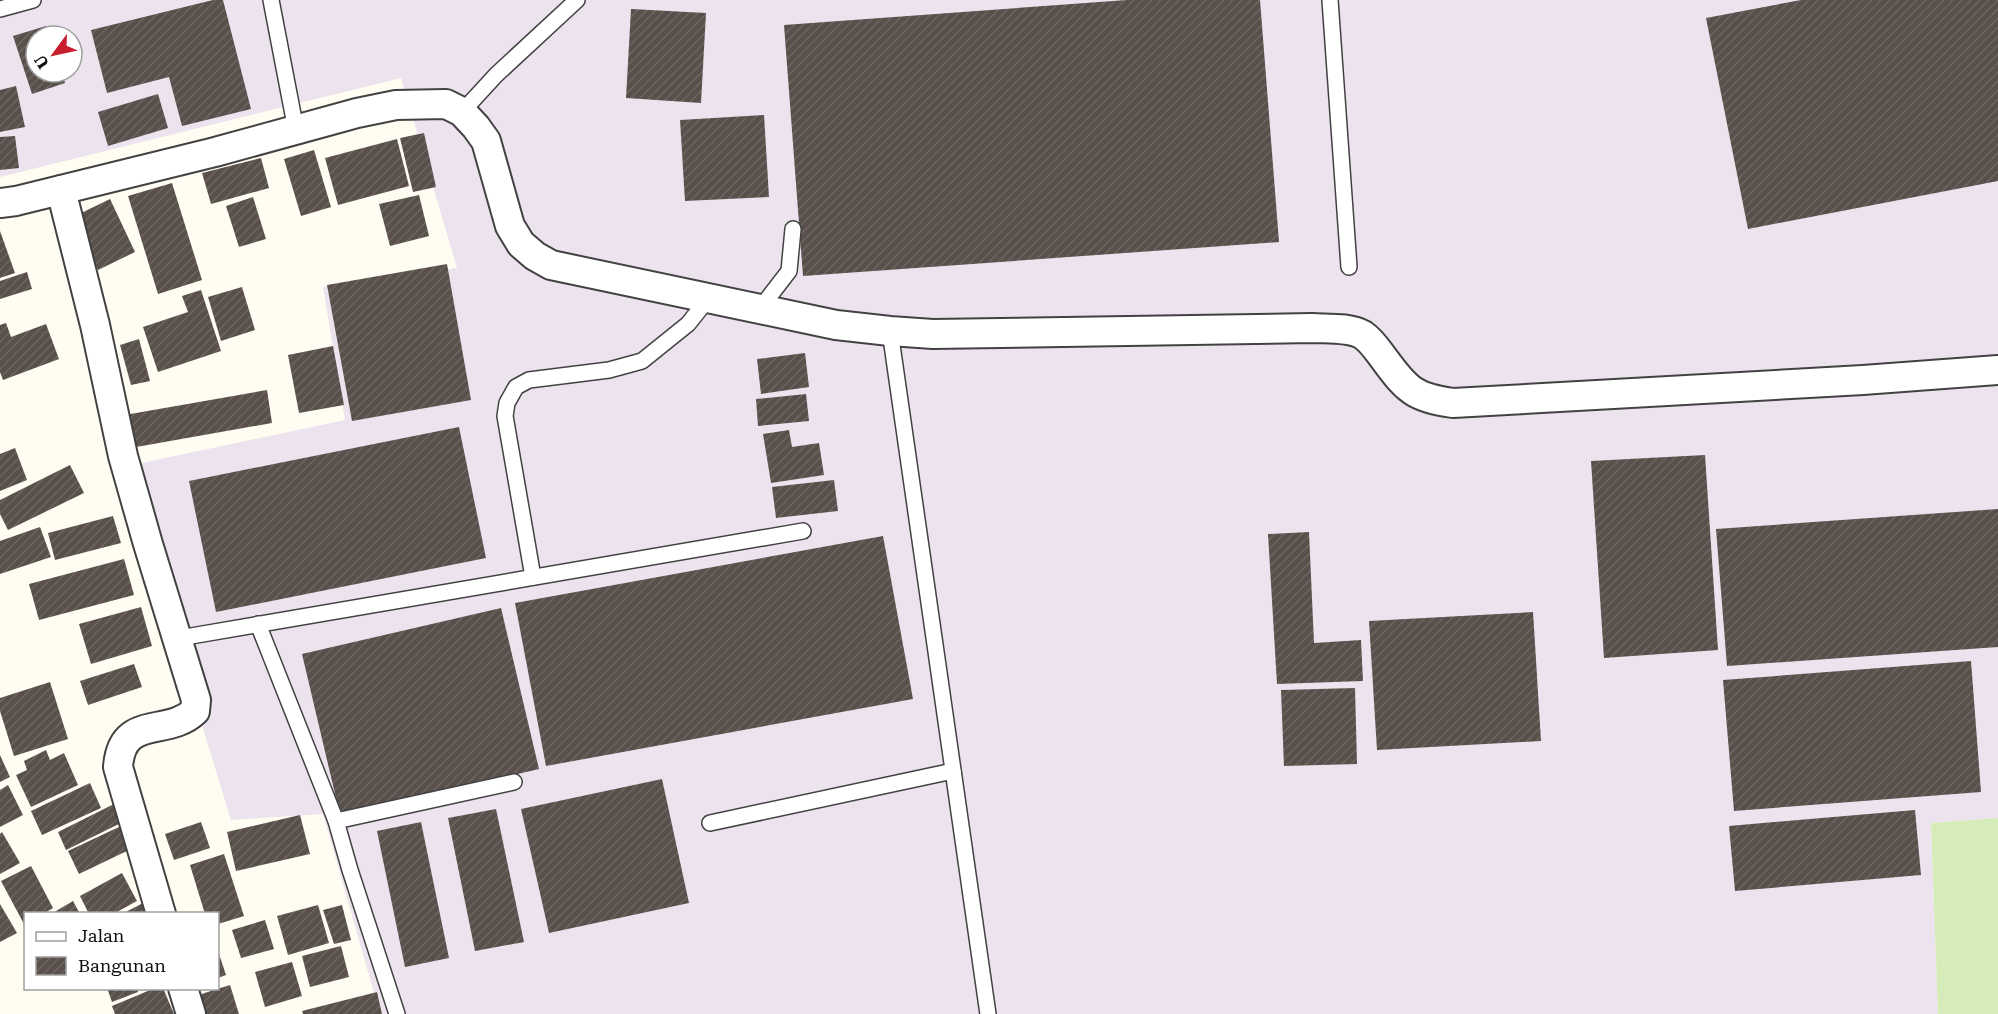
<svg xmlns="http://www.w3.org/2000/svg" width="1998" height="1014" font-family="'Roboto Serif',serif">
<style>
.industrial{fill:#ece3ee;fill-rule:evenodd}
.grass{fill:#d5ecb8}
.building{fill:url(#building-hatch)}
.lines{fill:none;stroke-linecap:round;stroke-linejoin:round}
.service-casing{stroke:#424242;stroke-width:18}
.minor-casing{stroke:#424242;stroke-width:32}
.service{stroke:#fff;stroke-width:15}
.minor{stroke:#fff;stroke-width:28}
</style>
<defs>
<pattern id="building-hatch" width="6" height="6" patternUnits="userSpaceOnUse" patternTransform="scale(1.5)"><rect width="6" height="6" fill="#59504b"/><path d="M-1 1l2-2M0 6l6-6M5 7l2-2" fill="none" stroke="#6c6561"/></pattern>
</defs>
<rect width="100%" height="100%" fill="#fffcf1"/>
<path class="industrial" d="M 0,0 L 1998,0 L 1998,818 L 1931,823 L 1938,1014 L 380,1014 L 323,814 L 231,820 L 123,467 L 345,420 L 323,287 L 457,268 L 401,78 L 0,177 ZM 36,36 L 72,36 L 72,72 L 36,72 Z"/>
<polygon class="grass" points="1998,818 1998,1014 1938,1014 1931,823"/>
<g class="building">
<polygon points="213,0 223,0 251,109 182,126 169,77 107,93 91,30"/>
<polygon points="1127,0 1260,0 1279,242 803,276 784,25"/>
<polygon points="1801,0 1998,0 1998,181 1748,229 1706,18"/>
<polygon points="631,9 706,13 701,103 626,98"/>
<polygon points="46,26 50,36 36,36 36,72 62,72 65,83 32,94 13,36"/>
<polygon points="16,86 25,127 0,132 0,90"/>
<polygon points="158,94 168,128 108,146 98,112"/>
<polygon points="764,115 769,197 685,201 680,120"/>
<polygon points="424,133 436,187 413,192 400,138"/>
<polygon points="15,136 19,168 0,170 0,137"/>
<polygon points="397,139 409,186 338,205 325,158"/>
<polygon points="314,150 331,207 301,216 284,159"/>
<polygon points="261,158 269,188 211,204 202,173"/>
<polygon points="172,183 202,280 158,294 128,196"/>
<polygon points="419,195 429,236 390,246 379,204"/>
<polygon points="253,197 266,239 239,247 226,206"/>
<polygon points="110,199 135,252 98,270 73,217"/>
<polygon points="0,231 15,273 0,278"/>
<polygon points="447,264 471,400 352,421 327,285"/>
<polygon points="27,272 32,289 0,299 0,281"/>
<polygon points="242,287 255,330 221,341 208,297"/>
<polygon points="201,290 221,351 158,372 143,327 188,312 182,296"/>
<polygon points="6,323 11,337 46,324 59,359 3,380 0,372 0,325"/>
<polygon points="139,339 150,381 131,385 120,345"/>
<polygon points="333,346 344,405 299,413 288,355"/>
<polygon points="805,353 809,387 761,394 757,359"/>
<polygon points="267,390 272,423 125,449 119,416"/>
<polygon points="806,394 809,421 758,426 756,399"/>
<polygon points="459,427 486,558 216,612 189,481"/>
<polygon points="789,430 792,447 819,443 824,475 771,483 763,434"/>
<polygon points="15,448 27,480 0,491 0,454"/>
<polygon points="1705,455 1718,650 1604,658 1591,461"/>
<polygon points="70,465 84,493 8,530 0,514 0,500"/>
<polygon points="834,480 838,511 776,518 772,487"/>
<polygon points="1998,509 1998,647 1727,666 1716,529"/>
<polygon points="113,516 121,543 55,560 48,533"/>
<polygon points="40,527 51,557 0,574 0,541"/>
<polygon points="1309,532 1314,643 1361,640 1363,681 1277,684 1268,534"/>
<polygon points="883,536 913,699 546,766 515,603"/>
<polygon points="124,559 134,595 39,620 29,584"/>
<polygon points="141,607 152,646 91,664 79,624"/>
<polygon points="501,608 539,769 340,815 302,654"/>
<polygon points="1533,612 1541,741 1377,750 1369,621"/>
<polygon points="1971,661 1981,792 1734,811 1723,680"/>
<polygon points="134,664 142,687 88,705 80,681"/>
<polygon points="50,682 68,739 14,756 0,711 0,698"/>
<polygon points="1355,688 1357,764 1284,766 1281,690"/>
<polygon points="46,750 50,760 64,753 78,785 31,807 16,775 27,770 24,761"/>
<polygon points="0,755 10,777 0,782"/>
<polygon points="662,779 689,903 549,933 521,809"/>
<polygon points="90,783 101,808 42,835 31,811"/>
<polygon points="8,785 23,815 0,827 0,790"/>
<polygon points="114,804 123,822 66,850 58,832"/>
<polygon points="496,809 524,942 475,951 448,818"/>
<polygon points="1915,810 1921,875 1735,891 1729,826"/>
<polygon points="300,815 310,854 236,871 227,832"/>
<polygon points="201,822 210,848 174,860 165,834"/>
<polygon points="421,822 449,958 405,967 377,831"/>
<polygon points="121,826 131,849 79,874 68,851"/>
<polygon points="2,832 20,863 0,874 0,834"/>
<polygon points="224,854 244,916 218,924 218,914 205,914 190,865"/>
<polygon points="31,866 53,908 43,914 26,914 24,924 1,881"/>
<polygon points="122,873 137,901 113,914 89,914 80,896"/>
<polygon points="73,901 80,914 51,914"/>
<polygon points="143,903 149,914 122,914"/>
<polygon points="0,904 17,933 0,942"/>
<polygon points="318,905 329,943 288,955 277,916"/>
<polygon points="342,905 351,940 334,944 323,910"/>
<polygon points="265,920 274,949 241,958 232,930"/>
<polygon points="341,946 349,977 310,987 302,956"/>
<polygon points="218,951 226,975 218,978"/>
<polygon points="292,962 302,996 265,1007 255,972"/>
<polygon points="230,985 239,1014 197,1014 192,997"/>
<polygon points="107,988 137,988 138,992 112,1002"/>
<polygon points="155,988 163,988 174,1014 115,1014 112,1006"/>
<polygon points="377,992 382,1014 303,1014 302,1011"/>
</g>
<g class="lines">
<defs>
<g id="service">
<polyline points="271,0 296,130"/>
<polyline points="1330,0 1349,267"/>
<polyline points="0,9 33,0"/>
<polyline points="462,112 496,75 577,0"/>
<polyline points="759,310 789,271 793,229"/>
<polyline points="890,331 988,1014"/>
<polyline points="533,577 505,416 507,403 516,387 529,380 609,370 642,361 688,324 708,299"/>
<polyline points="258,624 336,821 350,870 397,1014"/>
<polyline points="191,636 803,531"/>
<polyline points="336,821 514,782"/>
<polyline points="710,823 953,771"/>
</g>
<g id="minor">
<path d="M 61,190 L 95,325 L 123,456 L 148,544 L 196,700 L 195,711 C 167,738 122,713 118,767 L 161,914"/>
<path d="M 0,203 L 16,201 L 215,152 L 357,113 L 396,105 L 446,104 L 462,112 L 476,127 L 486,141 L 510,226 L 521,244 L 535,256 L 551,265 L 836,325 L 890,331 L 933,334 L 1312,328 C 1327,329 1349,327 1363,335 C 1372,341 1378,351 1385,360 C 1407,390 1415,398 1453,403 L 1863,380 L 1998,370"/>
<polyline points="183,988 191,1014"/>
</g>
</defs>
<use href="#service" class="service-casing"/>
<use href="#minor" class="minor-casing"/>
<use href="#service" class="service"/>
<use href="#minor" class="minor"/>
</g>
<rect x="24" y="912" width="195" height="78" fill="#ffffff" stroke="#9f9f9f" stroke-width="1.5"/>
<rect x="36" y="932" width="30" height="9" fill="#ffffff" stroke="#9f9f9f" stroke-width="1.5"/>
<text x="78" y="942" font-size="18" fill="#0f0f0f">Jalan</text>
<rect x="36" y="957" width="30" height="18" fill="url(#building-hatch)" stroke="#9f9f9f" stroke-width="1.5"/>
<text x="78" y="972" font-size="18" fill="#0f0f0f">Bangunan</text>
<g transform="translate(54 54) rotate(237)"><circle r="28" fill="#ffffff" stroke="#9f9f9f" stroke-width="1.5"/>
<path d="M0-4.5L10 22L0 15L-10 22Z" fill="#c81f2e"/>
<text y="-9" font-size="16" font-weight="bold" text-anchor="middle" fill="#0f0f0f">U</text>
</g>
</svg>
